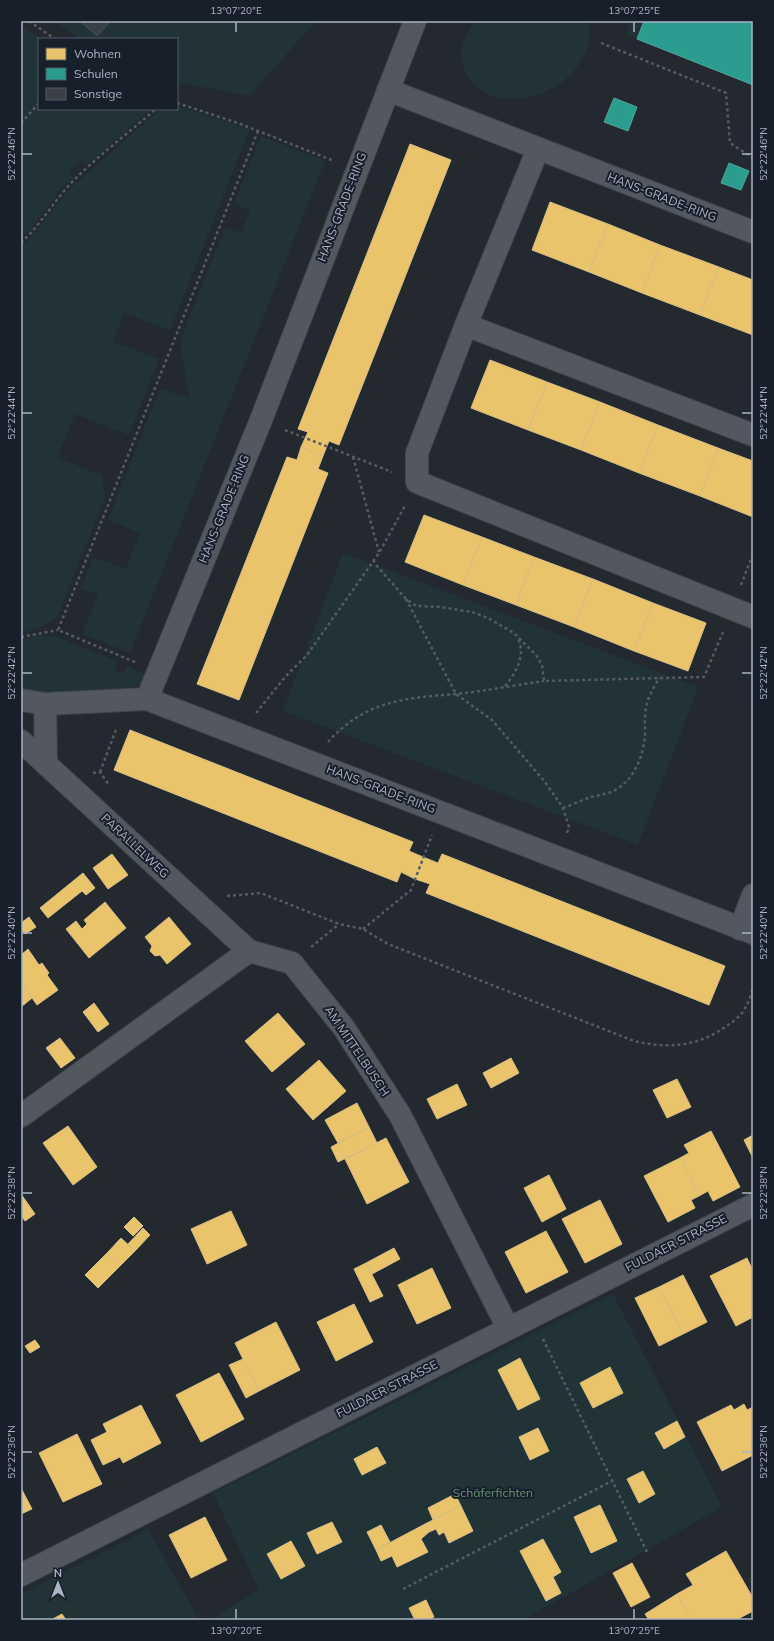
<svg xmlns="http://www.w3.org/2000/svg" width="774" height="1641" font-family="Mulish,sans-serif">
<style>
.green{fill:#213336}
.homes{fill:#e9c46a;stroke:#d6bf85}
.schools{fill:#2a9d8f;stroke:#51a49f}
.building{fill:#3b4047;stroke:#4b5059}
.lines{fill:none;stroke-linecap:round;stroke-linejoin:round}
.minor-casing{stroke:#404349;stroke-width:24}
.path{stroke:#555b62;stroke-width:2.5;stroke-dasharray:3 3;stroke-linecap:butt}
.minor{stroke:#525760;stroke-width:22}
.ticks{fill:none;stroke:#abb4c4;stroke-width:1.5}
.labels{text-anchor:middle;stroke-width:4;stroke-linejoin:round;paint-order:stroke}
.street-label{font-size:12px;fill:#abb4c4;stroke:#171f2b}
.park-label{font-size:12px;fill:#62956f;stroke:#171f2b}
.neatline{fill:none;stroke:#abb4c4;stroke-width:1.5}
.ticks-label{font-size:10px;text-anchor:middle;fill:#abb4c4}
</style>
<rect width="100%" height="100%" fill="#242930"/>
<g class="green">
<polygon points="54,21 316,21 249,96 177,82 177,39 80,39"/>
<path d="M 475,21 L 588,21 C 592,34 589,47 582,59 C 567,87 532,102 501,98 C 477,95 458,72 462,48 C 464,38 470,29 475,21 Z"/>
<polygon points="631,21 644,21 637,39 626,34"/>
<polygon points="21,25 41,39 39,39 39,109 151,109 87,165 82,160 69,171 73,177 59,191 30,230 21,239"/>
<path d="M 177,106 L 250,129 L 170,330 L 124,313 L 113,342 L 159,359 L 129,435 L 75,414 L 57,458 L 102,475 L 105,497 L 57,618 L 42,626 L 21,634 L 21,247 C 42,227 56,203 76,183 L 161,109 L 177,109 Z"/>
<polygon points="261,136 325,161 130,653 82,634 98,595 81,588 93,557 126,569 140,533 108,520 160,388 189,399 180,341 225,227 241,233 250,211 234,204"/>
<polygon points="343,553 698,687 638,845 283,711"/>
<polygon points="41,635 55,636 117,661 114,670 124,673 127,666 145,674 141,685 63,696 21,693 21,639"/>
<polygon points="613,1294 722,1507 523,1620 209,1620 259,1590 213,1493"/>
<polygon points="148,1529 199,1620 21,1620 21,1594"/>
</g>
<g class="homes">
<polygon points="410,144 451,160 339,445 329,441 323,456 301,447 308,432 298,429"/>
<polygon points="550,202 608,224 589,272 532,250"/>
<polygon points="608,224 660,245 642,293 589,272"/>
<polygon points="660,245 719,267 700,315 642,293"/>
<polygon points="719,267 753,280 753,335 700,315"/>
<polygon points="490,360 547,382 528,430 471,408"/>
<polygon points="547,382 600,402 581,450 528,430"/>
<polygon points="600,402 658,425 639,473 581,450"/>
<polygon points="658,425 718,448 700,496 639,473"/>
<polygon points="301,447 323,456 318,469 328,473 239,700 197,684 287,457 297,460"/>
<polygon points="718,448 753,461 753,517 700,496"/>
<polygon points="424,515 482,537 463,585 405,562"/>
<polygon points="482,537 534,557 516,605 463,585"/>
<polygon points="534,557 593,579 574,627 516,605"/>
<polygon points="593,579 653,603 634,651 574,627"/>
<polygon points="653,603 706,623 688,671 634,651"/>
<polygon points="130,730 413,842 409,851 423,857 415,879 401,872 397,882 114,770"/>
<polygon points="112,854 128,875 108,889 93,868"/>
<polygon points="442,854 725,966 709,1005 426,893 430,884 415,879 423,857 438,863"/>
<polygon points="83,873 95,888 86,895 82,891 48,918 40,908"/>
<polygon points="105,902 126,928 89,958 66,929 76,921 82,929 87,924 84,920"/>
<polygon points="29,917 36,927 25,934 21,929 21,923"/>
<polygon points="169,917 191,944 167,964 160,955 155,956 150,951 152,946 145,937"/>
<polygon points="28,949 39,965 42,963 49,973 47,975 58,990 37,1005 21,982 21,955"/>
<polygon points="21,982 32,998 21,1007"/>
<polygon points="94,1003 109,1024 98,1032 83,1012"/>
<polygon points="278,1013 305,1044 272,1072 245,1041"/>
<polygon points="60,1038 75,1058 61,1068 46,1048"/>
<polygon points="511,1058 519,1073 491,1088 483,1073"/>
<polygon points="319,1060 346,1091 313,1120 286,1089"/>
<polygon points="677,1079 691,1107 667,1118 653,1090"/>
<polygon points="457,1084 467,1105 437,1119 427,1099"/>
<polygon points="357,1103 369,1127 338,1143 325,1120"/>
<polygon points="68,1126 97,1167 73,1185 43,1143"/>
<polygon points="369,1127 377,1143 338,1162 331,1147"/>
<polygon points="711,1131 740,1187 713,1201 708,1191 699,1196 680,1158 689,1153 684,1145"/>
<polygon points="753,1135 753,1158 744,1140"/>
<polygon points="386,1138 409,1182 367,1204 345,1159"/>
<polygon points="680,1158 699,1196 691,1200 695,1208 668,1222 644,1176"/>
<polygon points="549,1175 566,1209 542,1222 524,1188"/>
<polygon points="21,1194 35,1214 25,1221 21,1215"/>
<polygon points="600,1200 622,1244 585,1263 562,1219"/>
<polygon points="231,1211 247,1245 207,1264 191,1229"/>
<polygon points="134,1217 143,1226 133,1236 124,1227"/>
<polygon points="143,1228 150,1235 135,1251 128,1244"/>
<polygon points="546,1231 568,1272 526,1293 505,1252"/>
<polygon points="121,1238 135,1251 120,1266 107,1253"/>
<polygon points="394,1248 400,1259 372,1274 366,1263"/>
<polygon points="107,1253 120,1266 98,1288 85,1275"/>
<polygon points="747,1258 753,1271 753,1317 736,1326 710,1276"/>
<polygon points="366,1263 383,1296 370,1302 354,1269"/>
<polygon points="432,1268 451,1308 417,1324 398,1285"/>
<polygon points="683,1275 707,1322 683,1334 659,1287"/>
<polygon points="659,1287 683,1334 659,1346 635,1298"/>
<polygon points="354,1304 373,1342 336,1361 317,1322"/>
<polygon points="276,1322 300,1370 259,1391 235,1343"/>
<polygon points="35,1340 40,1347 30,1353 25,1346"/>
<polygon points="520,1358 540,1399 518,1410 498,1370"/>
<polygon points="243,1359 259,1391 246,1398 229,1365"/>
<polygon points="610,1367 623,1393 593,1408 580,1383"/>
<polygon points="219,1373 244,1419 201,1442 176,1395"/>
<polygon points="744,1404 747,1410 753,1407 753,1455 722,1471 697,1422 731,1405 734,1410"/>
<polygon points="141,1405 161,1443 123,1463 120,1457 103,1465 91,1440 107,1432 103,1424"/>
<polygon points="677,1421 685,1437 664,1449 655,1433"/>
<polygon points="538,1428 549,1451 530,1460 519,1437"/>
<polygon points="77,1434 102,1484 63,1502 39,1453"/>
<polygon points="377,1447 386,1463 362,1475 354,1459"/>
<polygon points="643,1471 655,1494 639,1503 627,1479"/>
<polygon points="21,1488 32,1509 21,1514"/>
<polygon points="455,1494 461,1506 433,1520 428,1508"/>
<polygon points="600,1505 617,1541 591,1553 574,1517"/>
<polygon points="461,1506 473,1531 449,1543 444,1532 439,1535 436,1529 429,1532 425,1524"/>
<polygon points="205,1517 227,1560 191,1578 169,1535"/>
<polygon points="332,1522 342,1542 317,1554 307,1533"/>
<polygon points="425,1524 429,1532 421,1539 428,1552 397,1567 392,1556 381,1561 376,1550"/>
<polygon points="381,1525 390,1542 376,1550 367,1532"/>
<polygon points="543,1539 561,1572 553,1577 561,1593 546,1601 520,1551"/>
<polygon points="291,1541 305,1566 281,1579 267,1554"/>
<polygon points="726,1551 753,1598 753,1611 736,1620 692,1620 677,1594 693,1585 686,1574"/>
<polygon points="632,1563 650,1597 631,1607 613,1573"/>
<polygon points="677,1594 692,1620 649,1620 645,1614"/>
<polygon points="426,1600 434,1617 427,1620 415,1620 409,1608"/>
<polygon points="62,1614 66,1620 51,1620"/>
</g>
<g class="schools">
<polygon points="644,21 753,21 753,85 637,39"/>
<polygon points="614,98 637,107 628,131 604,122"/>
<polygon points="729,163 749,171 741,190 721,183"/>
</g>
<polygon class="building" points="80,21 111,21 97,36"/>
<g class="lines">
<defs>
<g id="minor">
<polyline points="388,90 753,232"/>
<polyline points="538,149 466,325 417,453 417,482 753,617"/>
<polyline points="466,325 753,435"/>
<polyline points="147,699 261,420 415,21"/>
<polyline points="21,700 45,704 147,699 753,933"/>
<polyline points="45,704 46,764"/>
<polyline points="21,741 249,951"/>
<polyline points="740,929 753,895"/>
<polyline points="21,1116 249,951 292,963 344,1028 400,1115 508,1328"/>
<polyline points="21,1575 753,1205"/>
</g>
</defs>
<use href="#minor" class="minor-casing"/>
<g class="path">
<polyline points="29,21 55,39"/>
<polyline points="601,43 726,93 730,143 753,158"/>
<polyline points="177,103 238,123 334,161"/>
<polyline points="21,123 39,103"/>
<path d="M 21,243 C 41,224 54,201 72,182 C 98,156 128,133 156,109"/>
<polyline points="285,430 392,472"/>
<polyline points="353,457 379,552"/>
<polyline points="373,560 377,566 406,599 416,606 440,607 472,612 488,618 514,633 536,655 542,665 544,681 704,677 723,632"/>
<polyline points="741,585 753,554"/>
<polyline points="406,599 456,694 492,720 545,782 563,808 569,827 567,833"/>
<polyline points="21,637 58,630"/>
<polyline points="135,662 58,630 258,131"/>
<path d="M 505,686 C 516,673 526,656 518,638"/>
<polyline points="256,713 285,677 307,655 379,553 406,504"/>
<path d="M 328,742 C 365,701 404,698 456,694 C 486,691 515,685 544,681"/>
<polyline points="100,772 117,727"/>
<polyline points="93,773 100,772 109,785"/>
<path d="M 563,808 C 572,805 582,800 591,797 C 600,795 609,794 617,789 C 635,778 643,756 645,736 C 645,725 644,714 647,703 C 649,695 655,686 659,678"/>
<path d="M 227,896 L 261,893 L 339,924 L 363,929 L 388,944 L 634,1041 C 669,1049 698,1047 728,1025 C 734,1021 742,1015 745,1008 C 749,1002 751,994 753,988"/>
<polyline points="363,929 411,890 432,835"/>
<polyline points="311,947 339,924"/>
<polyline points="543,1339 647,1552"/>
<polyline points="403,1589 612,1481"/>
</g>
<use href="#minor" class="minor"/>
</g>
<path class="ticks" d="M 236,22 L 236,32M 634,22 L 634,32M 22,154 L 32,154M 742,154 L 752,154M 22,413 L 32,413M 742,413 L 752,413M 22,673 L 32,673M 742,673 L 752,673M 22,933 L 32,933M 742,933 L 752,933M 22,1193 L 32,1193M 742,1193 L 752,1193M 22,1452 L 32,1452M 742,1452 L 752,1452M 236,1609 L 236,1619M 634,1609 L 634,1619"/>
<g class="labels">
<g class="street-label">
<text transform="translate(662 197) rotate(21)" y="4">HANS-GRADE-RING</text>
<text transform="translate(342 207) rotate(-69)" y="4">HANS-GRADE-RING</text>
<text transform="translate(224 509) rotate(-68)" y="4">HANS-GRADE-RING</text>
<text transform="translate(381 789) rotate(21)" y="4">HANS-GRADE-RING</text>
<text transform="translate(135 846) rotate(43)" y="4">PARALLELWEG</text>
<text transform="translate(357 1051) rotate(56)" y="4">AM MITTELBUSCH</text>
<text transform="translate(676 1243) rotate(-27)" y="4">FULDAER STRASSE</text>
<text transform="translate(387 1389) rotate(-27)" y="4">FULDAER STRASSE</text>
</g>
<g class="park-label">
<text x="493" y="1497">Schäferfichten</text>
</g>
</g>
<rect width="774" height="1641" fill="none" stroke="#171f2b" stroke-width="44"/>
<rect x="38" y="38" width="140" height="72" fill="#171f2b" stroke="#525b68"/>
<rect x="46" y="48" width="20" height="12" fill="#e9c46a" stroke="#525b68"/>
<text x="74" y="58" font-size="12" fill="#abb4c4">Wohnen</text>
<rect x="46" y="68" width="20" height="12" fill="#2a9d8f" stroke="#525b68"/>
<text x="74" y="78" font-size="12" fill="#abb4c4">Schulen</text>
<rect x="46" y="88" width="20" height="12" fill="#3b4047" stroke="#525b68"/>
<text x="74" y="98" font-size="12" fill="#abb4c4">Sonstige</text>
<g transform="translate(58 1583)" stroke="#171f2b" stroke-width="3" paint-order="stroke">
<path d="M0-3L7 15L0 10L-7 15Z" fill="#abb4c4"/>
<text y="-6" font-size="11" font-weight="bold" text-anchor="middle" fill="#abb4c4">N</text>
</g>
<rect x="22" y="22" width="730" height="1597" class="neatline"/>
<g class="ticks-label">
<text x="236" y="14">13°07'20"E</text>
<text x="634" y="14">13°07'25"E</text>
<text transform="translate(11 154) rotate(-90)" y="4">52°22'46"N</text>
<text transform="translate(763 154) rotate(-90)" y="4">52°22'46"N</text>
<text transform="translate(11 413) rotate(-90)" y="4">52°22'44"N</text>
<text transform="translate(763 413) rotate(-90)" y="4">52°22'44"N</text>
<text transform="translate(11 673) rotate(-90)" y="4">52°22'42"N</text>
<text transform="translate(763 673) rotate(-90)" y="4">52°22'42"N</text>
<text transform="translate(11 933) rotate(-90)" y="4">52°22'40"N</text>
<text transform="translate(763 933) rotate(-90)" y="4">52°22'40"N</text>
<text transform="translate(11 1193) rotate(-90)" y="4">52°22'38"N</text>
<text transform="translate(763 1193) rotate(-90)" y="4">52°22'38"N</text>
<text transform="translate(11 1452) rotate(-90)" y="4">52°22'36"N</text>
<text transform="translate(763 1452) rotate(-90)" y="4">52°22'36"N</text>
<text x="236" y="1634">13°07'20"E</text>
<text x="634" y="1634">13°07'25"E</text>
</g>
</svg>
